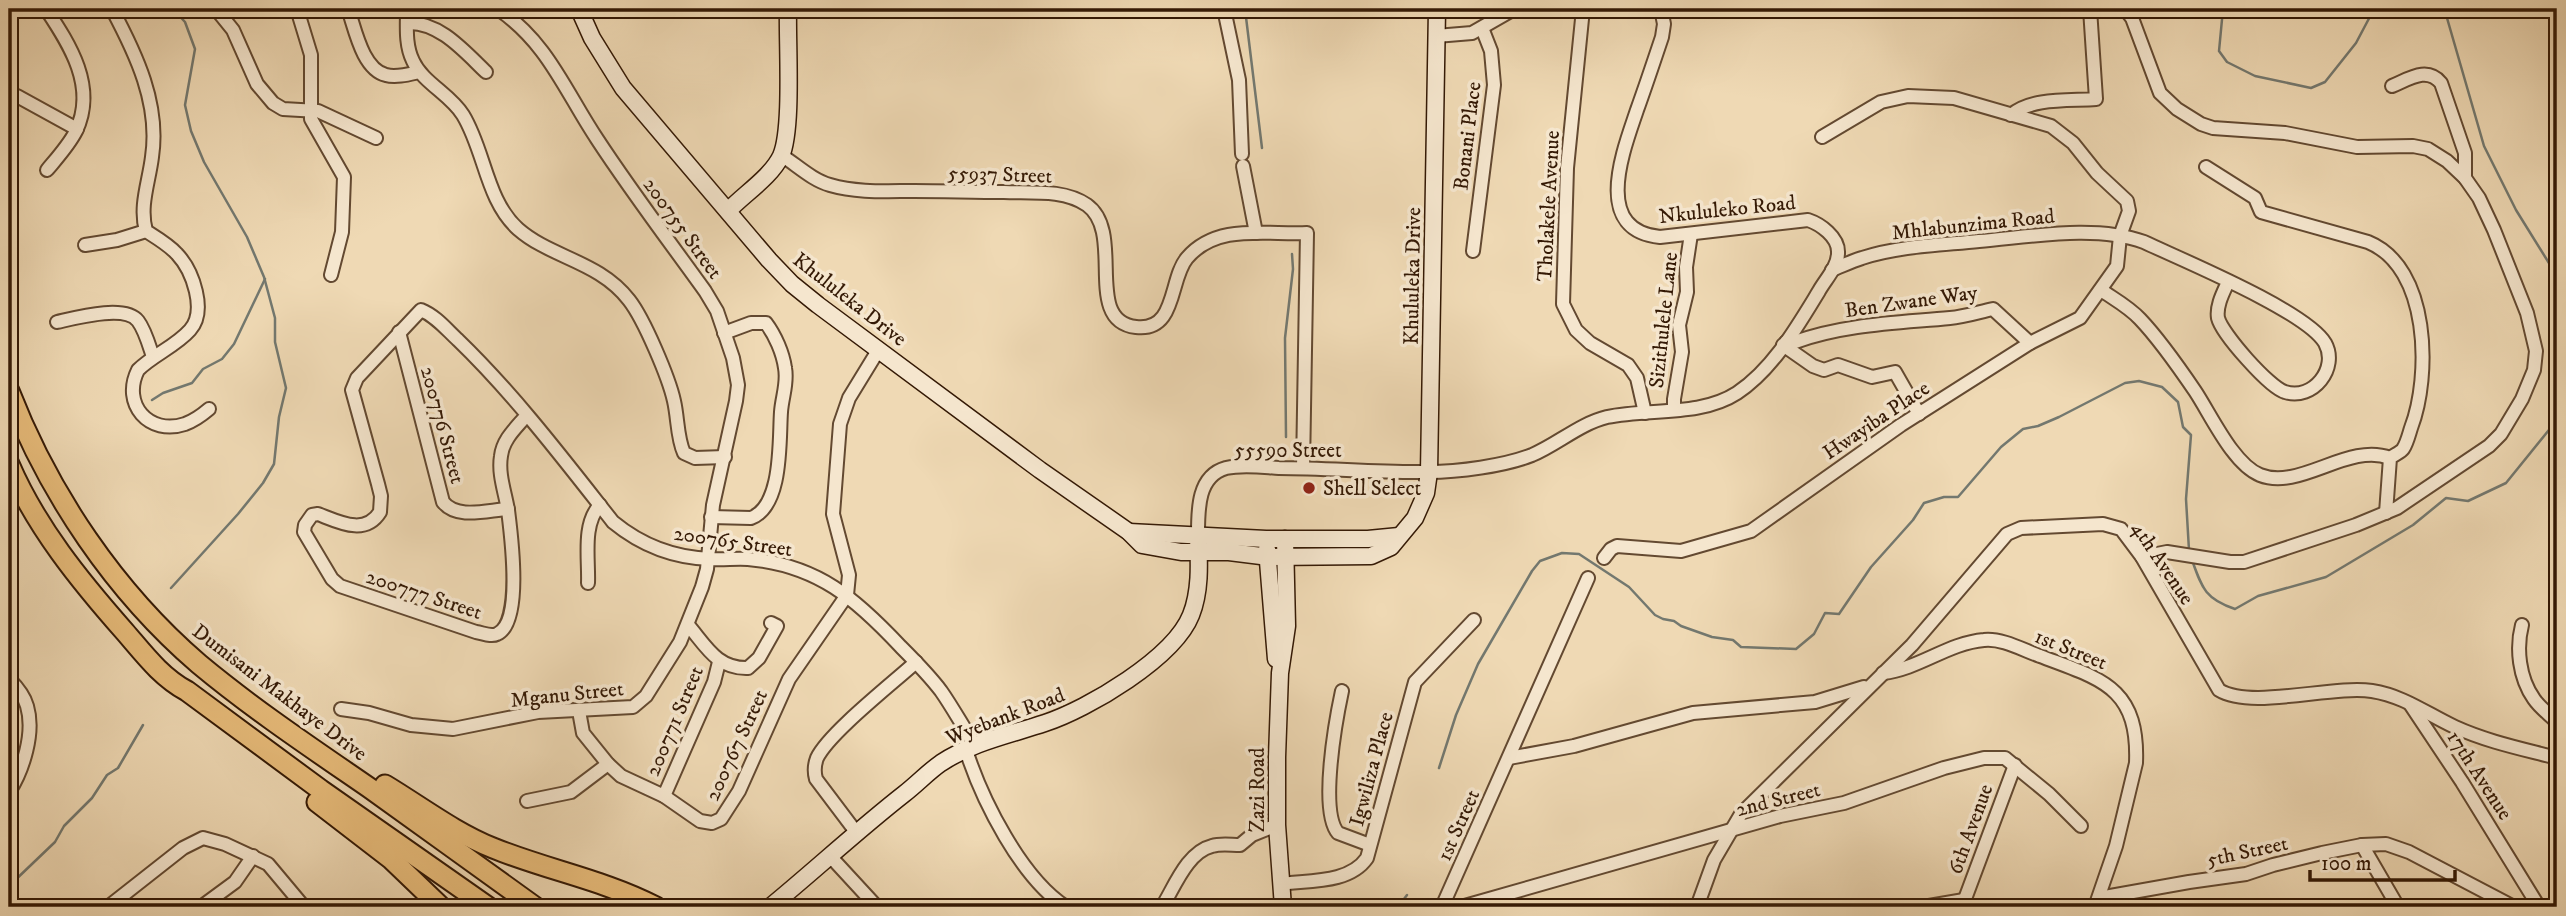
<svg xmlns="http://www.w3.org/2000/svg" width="2566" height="916" font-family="'IM FELL DW Pica',serif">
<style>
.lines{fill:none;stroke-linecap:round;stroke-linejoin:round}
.stream{stroke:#73786f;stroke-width:2.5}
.street-casing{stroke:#634931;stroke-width:16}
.secondary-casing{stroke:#341905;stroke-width:19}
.primary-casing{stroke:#341905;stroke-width:23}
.street{stroke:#f5e6ce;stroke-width:12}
.secondary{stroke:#f5e6ce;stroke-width:16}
.primary{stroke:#e8bc7a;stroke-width:19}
.poi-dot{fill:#8f2418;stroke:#f5e6ce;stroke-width:2.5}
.labels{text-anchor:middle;stroke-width:7;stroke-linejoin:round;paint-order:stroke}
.street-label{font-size:21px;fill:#341905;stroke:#f5e6ce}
.poi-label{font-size:21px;fill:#341905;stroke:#f5e6ce;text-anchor:start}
</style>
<rect width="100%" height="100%" fill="#efd9b4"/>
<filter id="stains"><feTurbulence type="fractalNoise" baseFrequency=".00286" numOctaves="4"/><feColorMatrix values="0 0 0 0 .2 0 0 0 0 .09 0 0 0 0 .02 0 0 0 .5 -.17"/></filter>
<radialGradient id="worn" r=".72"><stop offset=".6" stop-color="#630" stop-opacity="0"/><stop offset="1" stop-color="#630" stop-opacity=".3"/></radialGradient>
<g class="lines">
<g class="stream">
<polyline points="1245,9 1262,148"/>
<polyline points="2223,9 2219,51 2227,62 2255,76 2311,88 2325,82 2356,43 2374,9"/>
<polyline points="2440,9 2447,18 2484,146 2516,210 2557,276"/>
<polyline points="152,400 163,393 192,383 203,369 222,359 234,344 265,279"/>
<polyline points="1286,437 1285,338 1293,269 1292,254"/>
<path d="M 2192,560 C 2202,588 2205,599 2235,609 L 2258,596 L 2326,577 L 2413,525 L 2446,498 L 2468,501 L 2506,483 L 2557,420"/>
<polyline points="171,588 238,514 263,483 274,464 279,417 286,388 275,342 275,318 264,277 247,237 204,162 191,131 185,105 195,49 185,22 173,9"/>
<polyline points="1439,768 1456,715 1478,664 1532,571 1540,561 1562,553 1579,554 1629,587 1655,615 1663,619 1674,621 1681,626 1712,637 1733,640 1741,647 1796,649 1814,634 1825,613 1839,614 1871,567 1913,520 1924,503 1944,497 1958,497 2001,447 2023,429 2038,426 2059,417 2125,383 2139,381 2162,387 2178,402 2183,427 2191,435 2186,499 2189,550"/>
<polyline points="9,886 55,842 64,826 92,798 107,775 118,768 143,725"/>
<polyline points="1398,907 1407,895"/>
</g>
<defs>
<g id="street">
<path d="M 46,9 C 70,45 97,87 76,131 C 69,145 57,158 47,170"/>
<path d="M 112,9 C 136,54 160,104 152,157 C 149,182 139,206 146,231 C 157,238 169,245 177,254 C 193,271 207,311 190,330 C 176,346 153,355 138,370 C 121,404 149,436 185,424 C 193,421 202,415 209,409"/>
<polyline points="216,9 233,30 257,84 273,103 283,109 318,111 376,138"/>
<polyline points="297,9 311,55 311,119 344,177 342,232 331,275"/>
<path d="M 348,9 C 355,28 362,69 386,75 C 396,78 410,74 419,72"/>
<path d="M 407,9 C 407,26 405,45 413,61 C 423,83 450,94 463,115 C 485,151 486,200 518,229 C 551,258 599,261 629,300 C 644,319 669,378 674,401 C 678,418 677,438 684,453 L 695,458 L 725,457"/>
<polyline points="1224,9 1239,80 1242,154"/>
<polyline points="1583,9 1567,168 1563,304 1576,330 1590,343 1628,365 1637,378 1645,413"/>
<polyline points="2125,9 2132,18 2160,93 2177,109 2201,124 2213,128 2285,133 2357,147 2413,146 2428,149 2447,161 2465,178 2479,198 2494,230 2527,313 2536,351 2534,370 2522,399 2501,434 2489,446 2397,508 2356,525 2244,562 2230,562 2167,552 2142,557"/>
<path d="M 407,23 C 439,21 465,52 486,72"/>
<polyline points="1436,36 1472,33 1514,9"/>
<path d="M 2392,86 C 2409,79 2427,66 2441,83 L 2465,153 L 2465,178"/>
<polyline points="17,96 77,129"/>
<path d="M 2011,115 C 2032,97 2070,101 2096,99 L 2090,9"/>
<path d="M 781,155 C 797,165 812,180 830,185 C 857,193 887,191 914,191 C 944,191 974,192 1004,192 C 1031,193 1064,189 1087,205 C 1126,233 1082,321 1136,327 C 1177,332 1169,279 1187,258 C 1217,223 1266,235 1307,233 L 1303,468"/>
<polyline points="1243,166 1256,233"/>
<path d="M 2206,167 L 2255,198 L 2261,212 L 2368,242 C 2430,267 2431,376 2411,428 C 2409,434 2407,443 2403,449 C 2401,452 2394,455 2390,458 L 2386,513"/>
<polyline points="85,245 117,240 146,231"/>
<polyline points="1473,251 1494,85 1491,51 1482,28"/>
<path d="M 1832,270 C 1842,266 1852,261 1862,258 C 1899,246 1940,245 1979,241 C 2029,237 2095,224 2144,242 C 2182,260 2306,311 2325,343 C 2339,368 2313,401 2285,392 C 2270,388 2222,334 2218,318 C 2216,306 2223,293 2228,282"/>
<path d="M 2101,290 C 2114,299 2129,307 2140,319 C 2160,340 2178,366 2195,391 C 2211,415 2233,464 2260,475 C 2300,491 2348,442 2390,458"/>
<path d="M 57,322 C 75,318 125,304 138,321 C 145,330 149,345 153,357"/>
<path d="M 399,332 L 443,502 C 457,520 488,510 508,509"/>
<path d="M 1786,342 L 1795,342 C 1845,324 1898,323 1950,318 C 1964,317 1979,312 1993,309 L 2030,343"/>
<polyline points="1783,345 1813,366 1824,370 1838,365 1872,377 1895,372 1919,414"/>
<polyline points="1674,410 1674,399 1682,352 1679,325 1687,292 1686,267 1691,234"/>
<path d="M 526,416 C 516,428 503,439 501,456 C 498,474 505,492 508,510 C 511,534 523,623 497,634 C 491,637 483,633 476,632 L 340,586 L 332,579 L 304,532 L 305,525 L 312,515 L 318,514 C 339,522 365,536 380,512 L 381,496 L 378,484 L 352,390 L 357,378 L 421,310 C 436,316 447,330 458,340 C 514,394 565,461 613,522 C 641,545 674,558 711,559 C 723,560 736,558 748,559 C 818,565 856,599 901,647 C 915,661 929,675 941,691 C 953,708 963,727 975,745"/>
<path d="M 711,517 L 751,518 C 783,506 779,440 781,412 C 782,397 788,383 785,368 C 783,353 775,335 766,323 L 751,323 L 724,333"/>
<path d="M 1198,536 C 1198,511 1197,476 1226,468 C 1243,464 1263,467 1279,468 C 1329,468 1378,473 1428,472 C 1458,472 1504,466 1532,455 C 1558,444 1579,424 1607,417 C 1649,408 1700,417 1737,393 C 1773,369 1797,327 1819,291 C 1825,280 1838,267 1838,253 C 1839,237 1820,224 1808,220 L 1660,237 C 1591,230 1624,149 1637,110 C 1646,85 1654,61 1662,37 L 1664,24 L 1661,9"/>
<polyline points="1604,558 1611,549 1617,546 1681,551 1751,531 1901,425 2030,343 2080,318 2117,266 2120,236 2129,211 2127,201 2097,173 2073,143 2051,126 1954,98 1908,96 1881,102 1822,137"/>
<path d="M 588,583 C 589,559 582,524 600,505"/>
<path d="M 688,625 C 706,646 717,669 748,668 L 759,658 L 777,626 L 771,623"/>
<path d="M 2522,625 C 2516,648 2519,678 2534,699 C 2540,708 2549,714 2557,722"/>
<path d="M 1883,673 C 1919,669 1948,643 1984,640 C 2002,638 2023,650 2040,656 C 2100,679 2139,686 2136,763 L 2116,846 L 2095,907"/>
<path d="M 9,679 C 17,687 24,695 27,706 C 35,733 23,770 9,792"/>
<path d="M 1342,691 C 1336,719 1319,811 1338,833 L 1370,845"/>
<polyline points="2410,704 2462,782 2539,907"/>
<path d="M 341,709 L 369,713 L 411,725 L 453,729 L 538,712 L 633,707 L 646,696 L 680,642 L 702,587 L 707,569 L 713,505 L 736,401 L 738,385 L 733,358 L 717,311 L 705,291 C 669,241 631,191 597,139 C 565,91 548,43 498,9"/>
<polyline points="579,711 583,733 608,764 621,776 664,796 700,821 712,823 721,819 739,791 789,679 847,595 849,575 833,514 840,424 849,398 879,349"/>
<path d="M 966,750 C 982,800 1021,878 1066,907"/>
<polyline points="1509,758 1574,746 1693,713 1815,702 1864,687"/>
<polyline points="664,796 714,682 719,662"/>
<polyline points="527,801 571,792 608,764"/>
<path d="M 856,832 L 816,779 C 814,772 814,766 817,758 C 829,733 893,683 916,662"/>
<polyline points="2362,845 2398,907"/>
<polyline points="830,856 877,907"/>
<path d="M 1280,884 C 1308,880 1349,884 1367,858 L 1415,682 L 1474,620"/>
<polyline points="2099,898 2189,882 2246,874 2273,865 2322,853 2362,845 2386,844 2409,852 2514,907"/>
<polyline points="108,907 183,848 203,838 225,844 268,864 304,907"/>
<polyline points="201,907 235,882 253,856"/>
<path d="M 1162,907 C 1174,888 1187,852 1212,846 C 1221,843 1231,845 1240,845 L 1252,835 L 1277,825"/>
<polyline points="1442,907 1588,578"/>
<polyline points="1461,907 1780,816 1844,803 1944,768 1984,758 2005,758 2049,794 2081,826"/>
<path d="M 1697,907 L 1714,860 L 1741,814 L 1912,645 L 2007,534 L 2021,528 L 2103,524 L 2121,529 L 2142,557 L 2219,690 C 2251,710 2332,685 2372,691 C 2404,696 2427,714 2455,727 C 2488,742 2523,749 2557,758"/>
<polyline points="1923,907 1964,900"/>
<polyline points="1962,907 2015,765"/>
</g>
<g id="secondary">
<polyline points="579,9 592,38 623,88 769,260 792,284 818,305 1040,470 1129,532 1142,545 1181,552 1229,552 1269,557 1371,556 1391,547 1415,518 1426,493 1429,472 1437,9"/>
<path d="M 728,211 C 744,194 771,177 781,156 C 793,129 787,42 788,9"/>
<polyline points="1129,532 1266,539 1368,539 1399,536"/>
<polyline points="1267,549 1276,659"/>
<path d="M 770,907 C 815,870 858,830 904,794 C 917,784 928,772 941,763 C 973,742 1009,735 1045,723 C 1088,709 1174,658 1191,615 C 1201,590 1199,561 1198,536"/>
<polyline points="1283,907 1277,825 1277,757 1280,673 1287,626 1285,539"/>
</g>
<g id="primary">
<path d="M 9,391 C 49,494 115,592 199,664 C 253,709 313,749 371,789 C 426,828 480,868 535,907"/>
<path d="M 9,464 C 36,527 80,581 125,632 C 144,654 161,677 187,691 L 321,790 L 488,907"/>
<path d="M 385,785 C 420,806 455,833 493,848 C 547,870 604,880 656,907"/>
<polyline points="317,802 391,859 441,907"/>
</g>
</defs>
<use href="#street" class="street-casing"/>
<use href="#secondary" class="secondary-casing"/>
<use href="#primary" class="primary-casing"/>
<use href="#street" class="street"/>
<use href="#secondary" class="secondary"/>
<use href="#primary" class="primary"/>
</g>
<circle class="poi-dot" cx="1309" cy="488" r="7"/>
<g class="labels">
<g class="street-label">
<text transform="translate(1467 136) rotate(-83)" y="7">Bonani Place</text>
<text transform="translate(1000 174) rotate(2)" y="7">55937 Street</text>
<text transform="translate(1548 206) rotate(-87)" y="7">Tholakele Avenue</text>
<text transform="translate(1727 209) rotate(-6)" y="7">Nkululeko Road</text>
<text transform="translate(1973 224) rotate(-6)" y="7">Mhlabunzima Road</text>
<text transform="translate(683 228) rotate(54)" y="7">200755 Street</text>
<text transform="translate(1412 276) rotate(-89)" y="7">Khululeka Drive</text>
<text transform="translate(850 299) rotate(38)" y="7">Khululeka Drive</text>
<text transform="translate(1911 301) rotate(-8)" y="7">Ben Zwane Way</text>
<text transform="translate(1663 320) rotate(-84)" y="7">Sizithulele Lane</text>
<text transform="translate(1876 420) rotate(-34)" y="7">Hwayiba Place</text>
<text transform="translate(443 425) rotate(75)" y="7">200776 Street</text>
<text x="1288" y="457">55590 Street</text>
<text transform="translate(733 541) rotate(8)" y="7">200765 Street</text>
<text transform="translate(2163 563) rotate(56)" y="7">4th Avenue</text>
<text transform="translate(424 594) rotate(18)" y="7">200777 Street</text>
<text transform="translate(2071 649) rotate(22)" y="7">1st Street</text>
<text transform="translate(280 692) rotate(37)" y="7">Dumisani Makhaye Drive</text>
<text transform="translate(567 694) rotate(-6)" y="7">Mganu Street</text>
<text transform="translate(1005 716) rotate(-21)" y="7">Wyebank Road</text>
<text transform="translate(674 721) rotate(-67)" y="7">200771 Street</text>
<text transform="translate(736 745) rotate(-65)" y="7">200767 Street</text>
<text transform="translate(1371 769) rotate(-75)" y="7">Igwiliza Place</text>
<text transform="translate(2480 775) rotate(57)" y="7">17th Avenue</text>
<text transform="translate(1257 790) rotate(-90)" y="7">Zazi Road</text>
<text transform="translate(1778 799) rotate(-14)" y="7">2nd Street</text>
<text transform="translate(1458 825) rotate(-66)" y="7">1st Street</text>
<text transform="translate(1970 829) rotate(-70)" y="7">6th Avenue</text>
<text transform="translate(2247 851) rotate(-12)" y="7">5th Street</text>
</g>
<g class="poi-label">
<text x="1323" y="495">Shell Select</text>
</g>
</g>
<rect width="2566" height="916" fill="none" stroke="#efd9b4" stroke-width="35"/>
<rect x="10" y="10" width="2545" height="895" fill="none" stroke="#341905" stroke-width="3.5"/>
<rect x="18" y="18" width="2531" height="881" fill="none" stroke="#341905" stroke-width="2"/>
<path d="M2310 870v10h145v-10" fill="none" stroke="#341905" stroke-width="3.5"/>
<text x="2321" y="870" font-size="21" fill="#341905" stroke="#f5e6ce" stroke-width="5" paint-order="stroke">100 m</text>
<rect width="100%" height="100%" filter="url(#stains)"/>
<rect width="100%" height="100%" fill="url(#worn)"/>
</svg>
